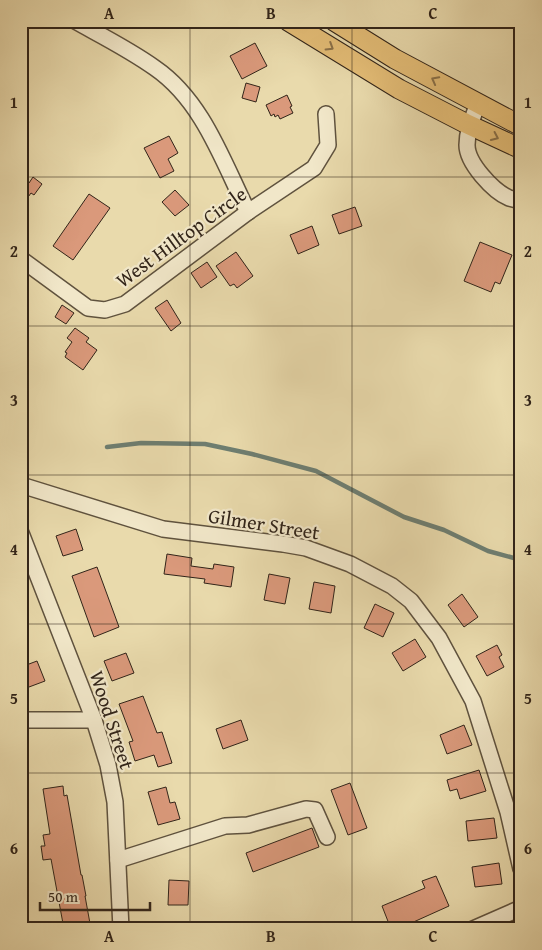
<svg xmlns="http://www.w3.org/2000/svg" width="542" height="950" font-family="'Gentium Book Plus',serif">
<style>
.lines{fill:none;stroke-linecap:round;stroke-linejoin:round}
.stream{stroke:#6e7e71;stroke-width:4.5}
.building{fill:#da997b;stroke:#312419}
.minor-casing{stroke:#5f523e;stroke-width:18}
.major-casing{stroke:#312419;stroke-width:21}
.minor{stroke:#f1e7c9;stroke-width:15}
.major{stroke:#e4bd76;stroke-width:19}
.oneway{stroke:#8a7048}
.grid{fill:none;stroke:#312419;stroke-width:1;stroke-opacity:0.55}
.labels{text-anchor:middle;stroke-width:4.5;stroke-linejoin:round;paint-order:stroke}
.street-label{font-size:20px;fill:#312419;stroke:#f1e7c9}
.neatline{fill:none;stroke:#312419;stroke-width:2}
.grid-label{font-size:16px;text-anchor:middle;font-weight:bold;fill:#312419}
</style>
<rect width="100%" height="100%" fill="#e9daac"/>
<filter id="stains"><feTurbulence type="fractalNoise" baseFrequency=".004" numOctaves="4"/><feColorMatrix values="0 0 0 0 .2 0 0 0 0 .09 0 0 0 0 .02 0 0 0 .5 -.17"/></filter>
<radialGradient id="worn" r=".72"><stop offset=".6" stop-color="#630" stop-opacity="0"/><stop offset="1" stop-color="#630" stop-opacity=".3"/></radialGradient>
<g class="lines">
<polyline class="stream" points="107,447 141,443 205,444 252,454 316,471 404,517 444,530 488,551 521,560"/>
</g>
<g class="building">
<polygon points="255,43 267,66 242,79 230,56"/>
<polygon points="246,83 260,87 256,102 242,98"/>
<polygon points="287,95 292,106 290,107 293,113 280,119 278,115 275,117 274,114 271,116 266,105"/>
<polygon points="169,136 178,153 168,159 174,171 160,178 144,148"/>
<polygon points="33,177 42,184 34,195 31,193 21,207 21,178 29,183"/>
<polygon points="175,190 189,205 175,216 162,202"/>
<polygon points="89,194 110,208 73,260 53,246"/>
<polygon points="355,207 362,226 339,234 332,215"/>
<polygon points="312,226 319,245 298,254 290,235"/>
<polygon points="480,242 512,255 500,284 495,282 491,292 464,281"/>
<polygon points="236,252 253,276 237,288 234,284 230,286 216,266"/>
<polygon points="207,262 217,277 201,288 191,273"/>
<polygon points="167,300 181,323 171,331 155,308"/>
<polygon points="62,305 74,313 66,324 55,317"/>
<polygon points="75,328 89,338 86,342 97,350 83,370 65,357 67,353 65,352 72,342 67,338"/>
<polygon points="76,529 83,550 63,556 56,536"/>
<polygon points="167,554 192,558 191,566 213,569 214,564 234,567 231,587 204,583 205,579 164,574"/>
<polygon points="97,567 119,627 94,637 72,576"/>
<polygon points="269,574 290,578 285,604 264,600"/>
<polygon points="314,582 335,586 331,613 309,609"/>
<polygon points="462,594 478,617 464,627 448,605"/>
<polygon points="375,604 394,613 383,637 364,628"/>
<polygon points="415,639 426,657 403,671 392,653"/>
<polygon points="497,645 502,655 499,657 504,667 487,676 476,656"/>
<polygon points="126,653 134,673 112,681 104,661"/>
<polygon points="37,661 45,681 21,690 21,667"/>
<polygon points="143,696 157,733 162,732 172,763 158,767 154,755 135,761 129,742 133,741 119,704"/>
<polygon points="241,720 248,740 223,749 216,729"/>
<polygon points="464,725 472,745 447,754 440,735"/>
<polygon points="479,770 486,791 460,799 457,789 450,791 447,780"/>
<polygon points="350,783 367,828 348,835 331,790"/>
<polygon points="63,786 64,796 67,795 81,875 82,875 86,896 85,896 91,929 64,929 51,859 43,860 41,846 45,846 43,835 50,834 43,789"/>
<polygon points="166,787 170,803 175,802 180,819 158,825 148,792"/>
<polygon points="494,818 497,838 468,841 466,821"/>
<polygon points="312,828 319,847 253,872 246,853"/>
<polygon points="499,863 502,884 475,887 472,867"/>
<polygon points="436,876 449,906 398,929 391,929 382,906 425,888 422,881"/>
<polygon points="169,880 189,881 188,905 168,905"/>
</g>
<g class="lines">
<defs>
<g id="minor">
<path d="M 75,21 C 102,36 130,50 155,68 C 203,101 223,162 248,212"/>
<path d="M 478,103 C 473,117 467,130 467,145 C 467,163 493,191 509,198 C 513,199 517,200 521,201"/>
<polyline points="21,259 88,308 105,310 125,304 248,212 314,168 328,145 326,114"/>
<polyline points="21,485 163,529 283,544 306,548 350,564 392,586 411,601 439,638 473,701 508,812 521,869"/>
<polyline points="21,533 94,720 108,765 115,802 121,929"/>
<polyline points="21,720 94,720"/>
<polyline points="118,860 225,826 248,825 306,809 315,810 327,837"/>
<polyline points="473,929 521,908"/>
</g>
<g id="major">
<polyline points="288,21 399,89 465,123 521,149"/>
<polyline points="334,21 395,59 521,126"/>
</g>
</defs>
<use href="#minor" class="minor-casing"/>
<use href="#major" class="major-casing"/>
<use href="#minor" class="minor"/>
<use href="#major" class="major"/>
</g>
<defs><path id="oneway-chevron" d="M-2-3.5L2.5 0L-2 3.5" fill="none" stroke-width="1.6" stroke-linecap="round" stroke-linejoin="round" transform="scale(1.25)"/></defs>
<g class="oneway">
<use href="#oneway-chevron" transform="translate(330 47) rotate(32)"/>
<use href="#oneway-chevron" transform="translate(435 80) rotate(-152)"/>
<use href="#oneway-chevron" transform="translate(495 137) rotate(25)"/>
</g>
<path class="grid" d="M 190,21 L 190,929M 352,21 L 352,929M 21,177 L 521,177M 21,326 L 521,326M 21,475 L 521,475M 21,624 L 521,624M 21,773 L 521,773"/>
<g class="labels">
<g class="street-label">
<text transform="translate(181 237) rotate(-36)" y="7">West Hilltop Circle</text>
<text transform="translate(264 524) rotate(9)" y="7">Gilmer Street</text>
<text transform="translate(112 720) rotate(72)" y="7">Wood Street</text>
</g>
</g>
<rect width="542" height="950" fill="none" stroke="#e9daac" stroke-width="55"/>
<path d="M40 902v8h110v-8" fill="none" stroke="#312419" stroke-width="2.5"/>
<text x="48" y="902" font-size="15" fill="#312419" stroke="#f1e7c9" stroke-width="4" paint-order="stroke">50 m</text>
<rect x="28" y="28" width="486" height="894" class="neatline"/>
<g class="grid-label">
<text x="109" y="19">A</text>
<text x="271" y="19">B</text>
<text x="433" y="19">C</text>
<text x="14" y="108">1</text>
<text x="528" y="108">1</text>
<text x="14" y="257">2</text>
<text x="528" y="257">2</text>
<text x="14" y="406">3</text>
<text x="528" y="406">3</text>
<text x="14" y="555">4</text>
<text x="528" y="555">4</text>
<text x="14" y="704">5</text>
<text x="528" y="704">5</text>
<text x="14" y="854">6</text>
<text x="528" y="854">6</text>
<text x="109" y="942">A</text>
<text x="271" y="942">B</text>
<text x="433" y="942">C</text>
</g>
<rect width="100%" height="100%" filter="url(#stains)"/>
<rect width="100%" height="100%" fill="url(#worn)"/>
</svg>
